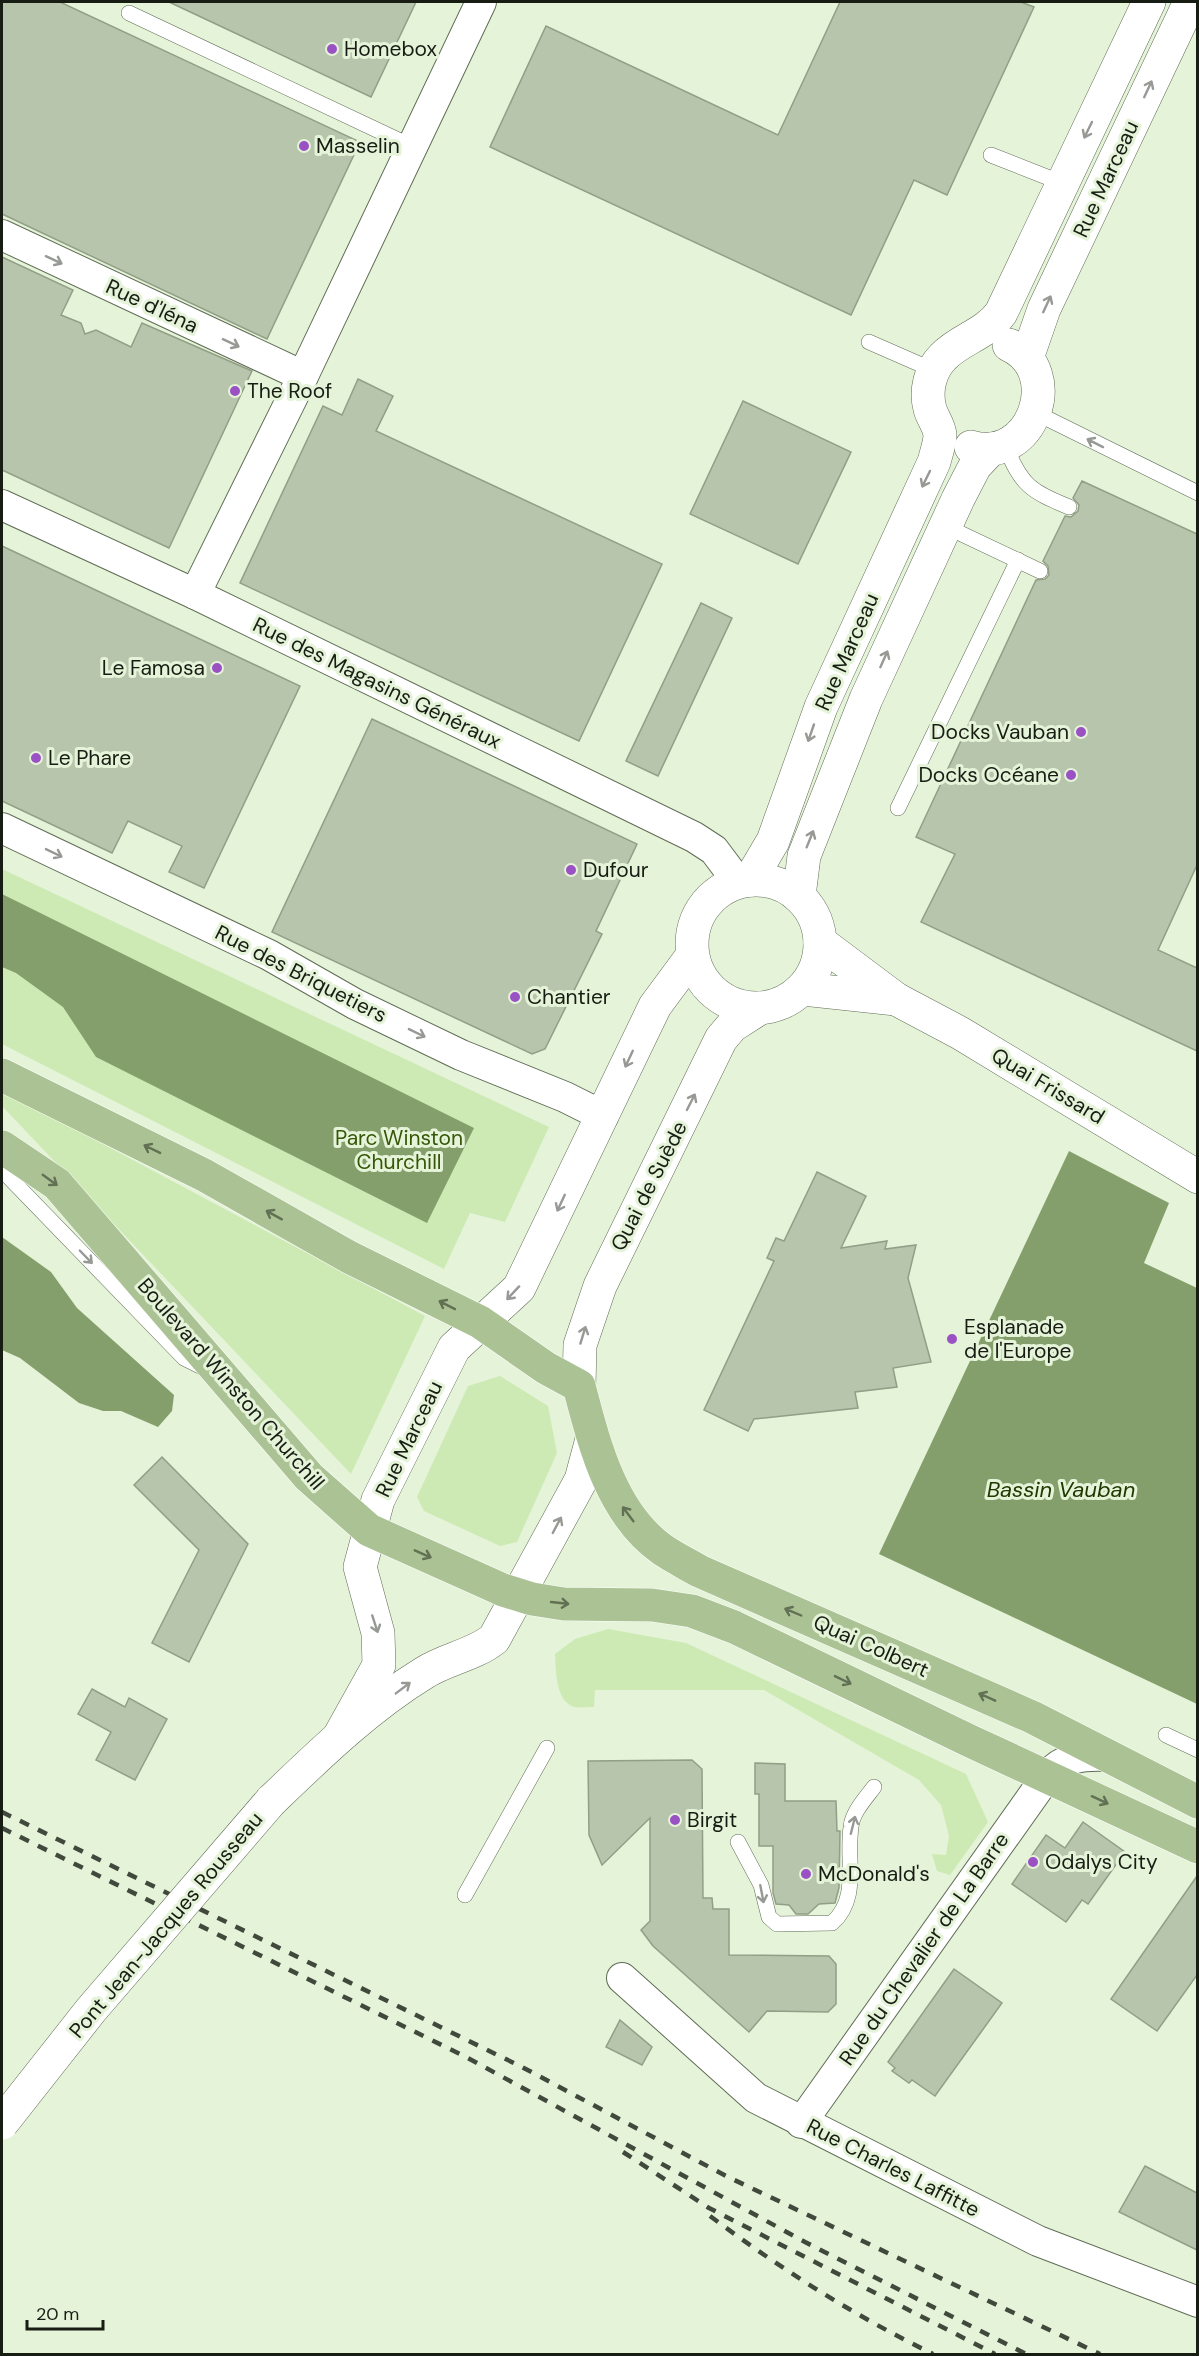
<svg xmlns="http://www.w3.org/2000/svg" width="1199" height="2356" font-family="'DM Sans',sans-serif">
<style>
.green{fill:#cdeab5}
.water{fill:#849f6c}
.building{fill:#b7c5ac;stroke:#919f87;stroke-width:1.5}
.lines{fill:none;stroke-linecap:round;stroke-linejoin:round}
.lane-casing{stroke:#606d56;stroke-width:16}
.street-casing{stroke:#606d56;stroke-width:32}
.secondary-casing{stroke:#606d56;stroke-width:34}
.primary-casing{stroke:#fff;stroke-width:34}
.lane{stroke:#fff;stroke-width:15}
.street{stroke:#fff;stroke-width:30}
.secondary{stroke:#fff;stroke-width:33}
.primary{stroke:#abc394;stroke-width:33}
.rail{stroke:#41483c;stroke-width:4.5;stroke-dasharray:10 10;stroke-linecap:butt}
.secondary-bridge-casing{stroke:#606d56;stroke-width:34;stroke-linecap:butt}
.secondary-bridge{stroke:#fff;stroke-width:33}
.oneway{stroke:#979995}
.oneway2{stroke:#627054}
.poi-dot{fill:#9a51c4;stroke:#e5f3d9;stroke-width:2}
.labels{text-anchor:middle;stroke-width:6;stroke-linejoin:round;paint-order:stroke}
.poi-label{font-size:21px;fill:#181d14;stroke:#e5f3d9;text-anchor:start}
.street-label{font-size:21px;fill:#181d14;stroke:#e5f3d9}
.park-label{font-size:21px;fill:#355707;stroke:#e5f3d9}
.water-label{font-size:22px;font-style:italic;fill:#203900;stroke:#e5f3d9}
</style>
<rect width="100%" height="100%" fill="#e5f3d9"/>
<g class="green">
<polygon points="2,869 549,1127 505,1222 470,1213 444,1269 2,1044"/>
<polygon points="2,1090 425,1316 351,1474 2,1106"/>
<polygon points="500,1376 548,1406 557,1453 517,1542 500,1546 424,1511 417,1497 468,1386"/>
<path d="M 608,1629 L 686,1643 L 966,1774 L 988,1822 L 950,1875 L 937,1871 L 932,1854 L 946,1855 L 949,1836 L 941,1805 L 919,1780 L 764,1690 L 595,1690 L 594,1707 C 588,1707 580,1708 574,1707 C 555,1701 556,1669 555,1654 L 575,1639 Z"/>
</g>
<g class="water">
<polygon points="2,894 474,1128 427,1223 96,1057 63,1007 16,973 2,967"/>
<polygon points="1069,1151 1169,1203 1144,1263 1197,1288 1197,1704 879,1554"/>
<polygon points="2,1237 51,1272 77,1308 174,1395 172,1411 158,1427 121,1411 103,1411 79,1403 20,1358 2,1350"/>
</g>
<g class="building">
<polygon points="2,2 60,2 360,142 267,339 2,214"/>
<polygon points="169,2 416,2 371,97"/>
<polygon points="840,2 1021,2 1034,7 947,195 914,180 851,315 490,147 546,26 778,135"/>
<polygon points="2,257 73,290 61,315 81,323 85,334 96,330 131,347 142,323 252,371 169,548 2,470"/>
<polygon points="358,379 393,396 376,431 662,564 579,741 240,583 323,406 342,415"/>
<polygon points="743,401 851,452 798,564 690,514"/>
<polygon points="1082,481 1197,534 1197,865 1158,950 1197,968 1197,1051 921,922 955,854 916,837 1036,580 1045,579 1049,575 1048,566 1043,561 1065,516 1071,517 1078,511 1079,505 1073,498"/>
<polygon points="2,546 300,686 204,888 169,872 182,846 128,821 112,853 2,801"/>
<polygon points="701,603 732,618 658,776 626,761"/>
<polygon points="372,719 637,844 596,931 602,934 545,1049 532,1054 272,932"/>
<polygon points="817,1172 866,1196 841,1248 887,1241 885,1249 916,1245 908,1278 931,1362 893,1368 897,1387 855,1392 858,1408 754,1419 748,1431 704,1410 774,1261 767,1258 776,1238 784,1241"/>
<polygon points="162,1457 248,1544 189,1662 152,1643 199,1550 134,1485"/>
<polygon points="92,1689 125,1707 129,1698 167,1719 135,1780 96,1760 111,1732 78,1714"/>
<polygon points="692,1760 702,1769 703,1898 712,1898 713,1909 729,1909 729,1955 829,1956 836,1964 836,2004 828,2012 767,2011 749,2032 653,1946 641,1930 650,1921 650,1818 602,1865 589,1835 588,1761"/>
<polygon points="755,1763 785,1764 785,1801 836,1801 837,1831 840,1831 839,1888 835,1903 819,1904 808,1914 796,1914 789,1905 776,1904 773,1893 773,1846 759,1846 759,1794 755,1794"/>
<polygon points="1083,1822 1125,1852 1088,1904 1082,1900 1066,1922 1012,1884 1046,1835 1065,1848"/>
<polygon points="1197,1876 1197,1975 1157,2031 1111,1999"/>
<polygon points="954,1969 1002,2003 935,2096 912,2080 909,2083 892,2071 895,2068 888,2062"/>
<polygon points="620,2020 652,2047 642,2065 606,2047"/>
<polygon points="1145,2166 1197,2193 1197,2250 1119,2212"/>
</g>
<g class="lines">
<defs>
<g id="lane">
<polyline points="129,13 413,147"/>
<polyline points="991,155 1062,183"/>
<polyline points="869,342 933,370"/>
<polyline points="1036,413 1198,493"/>
<path d="M 1005,445 C 1021,485 1030,491 1069,507"/>
<polyline points="945,526 1040,571"/>
<polyline points="898,808 1018,560"/>
<polyline points="2,1170 184,1358 202,1367"/>
<polyline points="1166,1735 1198,1750"/>
<path d="M 738,1842 L 761,1885 L 769,1917 L 777,1924 L 832,1923 C 860,1899 846,1860 851,1827 C 852,1813 865,1799 874,1787"/>
<polyline points="465,1895 547,1748"/>
</g>
<g id="street">
<polyline points="2,235 303,376"/>
<polyline points="2,505 195,594 694,837 714,850 738,882"/>
<polyline points="195,594 303,376 481,2"/>
<polyline points="2,828 269,955 355,1004 461,1055 565,1097 603,1116"/>
<polyline points="622,1978 756,2098 1038,2241 1198,2302"/>
<path d="M 801,2123 L 1047,1776 C 1064,1757 1081,1755 1106,1756"/>
</g>
<g id="secondary">
<polyline points="1027,358 1044,309 1190,2"/>
<path d="M 971,447 C 1032,465 1066,371 1009,345"/>
<circle cx="756" cy="944" r="64"/>
<path d="M 750,880 L 773,841 L 821,707 L 934,462 C 936,454 940,443 940,435 C 939,425 932,417 930,409 C 925,391 930,370 943,357 C 961,338 984,336 1001,313 L 1149,2"/>
<polyline points="799,896 804,856 866,699 958,499 975,466 991,449"/>
<polyline points="820,942 896,999 960,1033 1198,1177"/>
<polyline points="803,989 896,999"/>
<polyline points="579,1386 580,1345 600,1286 721,1039 732,1026 760,1008"/>
<polyline points="340,1735 379,1665 378,1633 360,1567 378,1500 454,1348 519,1288 655,1006 692,956"/>
<path d="M 271,1801 C 319,1755 367,1708 424,1673 C 446,1659 474,1655 494,1639 L 581,1480 L 592,1439"/>
</g>
<g id="primary">
<path d="M 2,1075 L 204,1175 L 349,1257 L 480,1322 L 546,1368 L 579,1386 C 594,1443 611,1514 663,1550 C 675,1558 687,1564 699,1571 L 1032,1717 L 1198,1802"/>
<polyline points="2,1147 57,1184 309,1477 369,1530 503,1590 532,1599 564,1604 652,1605 692,1611 734,1627 970,1741 1198,1847"/>
</g>
</defs>
<use href="#lane" class="lane-casing"/>
<use href="#street" class="street-casing"/>
<use href="#secondary" class="secondary-casing"/>
<use href="#primary" class="primary-casing"/>
<use href="#lane" class="lane"/>
<use href="#street" class="street"/>
<use href="#secondary" class="secondary"/>
<use href="#primary" class="primary"/>
<g class="rail">
<polyline points="2,1812 522,2067 726,2176 1100,2354"/>
<polyline points="2,1828 466,2057 805,2242 1026,2354"/>
<polyline points="623,2152 709,2208 995,2354"/>
<path d="M 710,2216 C 781,2269 853,2315 933,2354"/>
</g>
<defs>
<polyline id="secondary-bridge" points="2,2123 91,2010 271,1801"/>
</defs>
<use href="#secondary-bridge" class="secondary-bridge-casing"/>
<use href="#secondary-bridge" class="secondary-bridge"/>
</g>
<defs><path id="oneway-shaft" d="M-6 0H5M1.5-3L5.5 0L1.5 3" fill="none" stroke-width="1.6" stroke-linecap="round" stroke-linejoin="round" transform="scale(1.5)"/></defs>
<g class="oneway">
<use href="#oneway-shaft" transform="translate(1148 89) rotate(-65)"/>
<use href="#oneway-shaft" transform="translate(1088 130) rotate(116)"/>
<use href="#oneway-shaft" transform="translate(54 260) rotate(25)"/>
<use href="#oneway-shaft" transform="translate(1047 304) rotate(-65)"/>
<use href="#oneway-shaft" transform="translate(231 343) rotate(25)"/>
<use href="#oneway-shaft" transform="translate(1095 443) rotate(-153)"/>
<use href="#oneway-shaft" transform="translate(926 479) rotate(116)"/>
<use href="#oneway-shaft" transform="translate(884 659) rotate(-66)"/>
<use href="#oneway-shaft" transform="translate(811 733) rotate(109)"/>
<use href="#oneway-shaft" transform="translate(810 839) rotate(-68)"/>
<use href="#oneway-shaft" transform="translate(54 853) rotate(26)"/>
<use href="#oneway-shaft" transform="translate(417 1033) rotate(26)"/>
<use href="#oneway-shaft" transform="translate(629 1059) rotate(115)"/>
<use href="#oneway-shaft" transform="translate(691 1102) rotate(-63)"/>
<use href="#oneway-shaft" transform="translate(561 1203) rotate(115)"/>
<use href="#oneway-shaft" transform="translate(86 1257) rotate(46)"/>
<use href="#oneway-shaft" transform="translate(513 1293) rotate(133)"/>
<use href="#oneway-shaft" transform="translate(583 1335) rotate(-73)"/>
<use href="#oneway-shaft" transform="translate(557 1525) rotate(-62)"/>
<use href="#oneway-shaft" transform="translate(375 1624) rotate(72)"/>
<use href="#oneway-shaft" transform="translate(403 1688) rotate(-37)"/>
<use href="#oneway-shaft" transform="translate(853 1825) rotate(-76)"/>
<use href="#oneway-shaft" transform="translate(762 1894) rotate(79)"/>
</g>
<g class="oneway2">
<use href="#oneway-shaft" transform="translate(152 1149) rotate(-154)"/>
<use href="#oneway-shaft" transform="translate(50 1180) rotate(36)"/>
<use href="#oneway-shaft" transform="translate(274 1215) rotate(-151)"/>
<use href="#oneway-shaft" transform="translate(447 1305) rotate(-153)"/>
<use href="#oneway-shaft" transform="translate(628 1514) rotate(-127)"/>
<use href="#oneway-shaft" transform="translate(423 1554) rotate(24)"/>
<use href="#oneway-shaft" transform="translate(560 1603) rotate(6)"/>
<use href="#oneway-shaft" transform="translate(793 1612) rotate(-157)"/>
<use href="#oneway-shaft" transform="translate(843 1680) rotate(26)"/>
<use href="#oneway-shaft" transform="translate(987 1697) rotate(-156)"/>
<use href="#oneway-shaft" transform="translate(1100 1800) rotate(25)"/>
</g>
<g class="poi-dot">
<circle cx="332" cy="49" r="6"/>
<circle cx="304" cy="146" r="6"/>
<circle cx="235" cy="391" r="6"/>
<circle cx="217" cy="668" r="6"/>
<circle cx="1081" cy="732" r="6"/>
<circle cx="36" cy="758" r="6"/>
<circle cx="1071" cy="775" r="6"/>
<circle cx="571" cy="870" r="6"/>
<circle cx="515" cy="997" r="6"/>
<circle cx="952" cy="1339" r="6"/>
<circle cx="675" cy="1820" r="6"/>
<circle cx="1033" cy="1862" r="6"/>
<circle cx="806" cy="1874" r="6"/>
</g>
<g class="labels">
<g class="poi-label">
<text x="344" y="56">Homebox</text>
<text x="316" y="153">Masselin</text>
<text x="247" y="398">The Roof</text>
<text x="205" y="675" text-anchor="end">Le Famosa</text>
<text x="1069" y="739" text-anchor="end">Docks Vauban</text>
<text x="48" y="765">Le Phare</text>
<text x="1059" y="782" text-anchor="end">Docks Océane</text>
<text x="583" y="877">Dufour</text>
<text x="527" y="1004">Chantier</text>
<text x="964" y="1334">Esplanade<tspan x="964" dy="24">de l'Europe</tspan></text>
<text x="687" y="1827">Birgit</text>
<text x="1045" y="1869">Odalys City</text>
<text x="818" y="1881">McDonald's</text>
</g>
<g class="street-label">
<text transform="translate(1106 179) rotate(-65)" y="7">Rue Marceau</text>
<text transform="translate(152 306) rotate(25)" y="7">Rue d'Iéna</text>
<text transform="translate(847 652) rotate(-66)" y="7">Rue Marceau</text>
<text transform="translate(377 683) rotate(26)" y="7">Rue des Magasins Généraux</text>
<text transform="translate(301 974) rotate(27)" y="7">Rue des Briquetiers</text>
<text transform="translate(1048 1086) rotate(31)" y="7">Quai Frissard</text>
<text transform="translate(649 1186) rotate(-63)" y="7">Quai de Suède</text>
<text transform="translate(231 1384) rotate(49)" y="7">Boulevard Winston Churchill</text>
<text transform="translate(409 1439) rotate(-64)" y="7">Rue Marceau</text>
<text transform="translate(871 1646) rotate(24)" y="7">Quai Colbert</text>
<text transform="translate(166 1925) rotate(-50)" y="7">Pont Jean-Jacques Rousseau</text>
<text transform="translate(924 1949) rotate(-55)" y="7">Rue du Chevalier de La Barre</text>
<text transform="translate(893 2168) rotate(27)" y="7">Rue Charles Laffitte</text>
</g>
<g class="park-label">
<text x="399" y="1145">Parc Winston<tspan x="399" dy="24">Churchill</tspan></text>
</g>
<g class="water-label">
<text x="1061" y="1497">Bassin Vauban</text>
</g>
</g>
<rect width="1199" height="2356" fill="none" stroke="#181d14" stroke-width="6"/>
<path d="M27 2320v9h76v-9" fill="none" stroke="#181d14" stroke-width="3"/>
<text x="36" y="2320" font-size="18" fill="#181d14" stroke="#e5f3d9" stroke-width="4.5" paint-order="stroke">20 m</text>
</svg>
